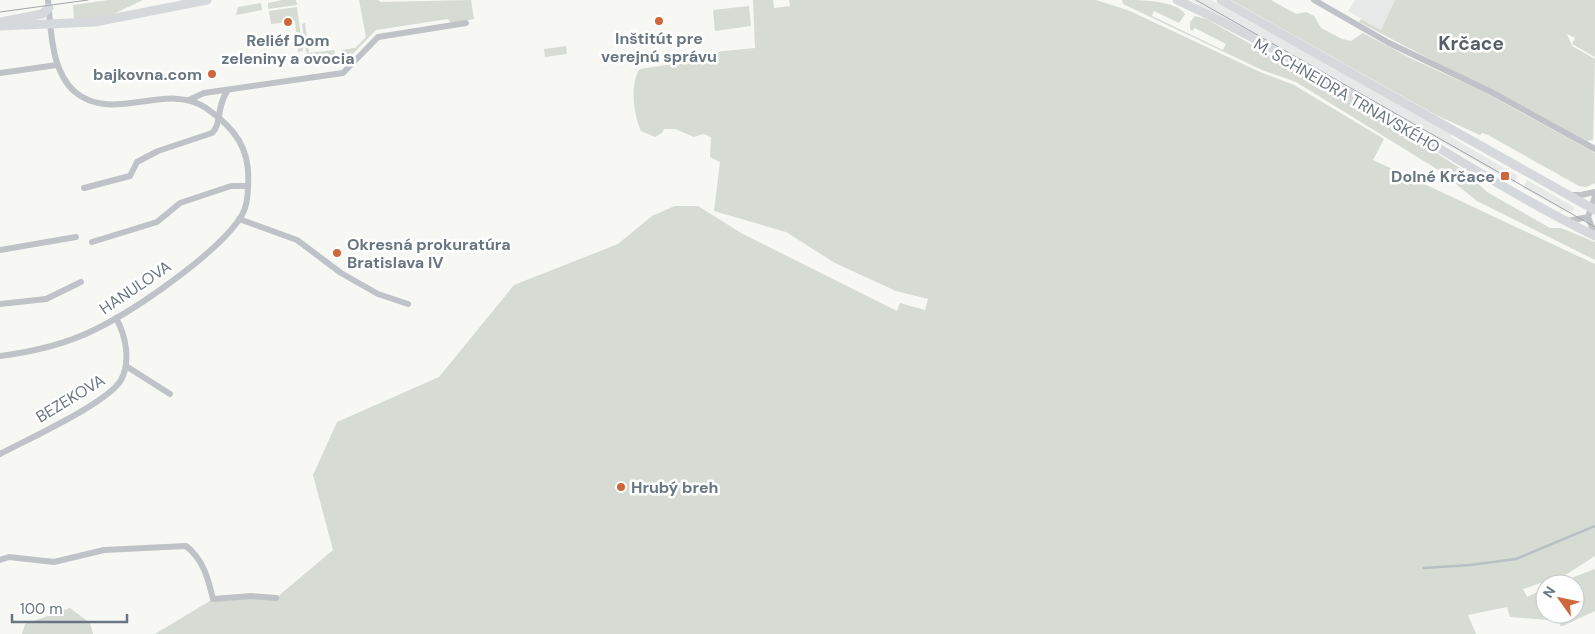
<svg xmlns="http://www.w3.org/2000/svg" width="1595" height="634" font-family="'DM Sans',sans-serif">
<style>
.built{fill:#e7e9e8}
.green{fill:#d6dbd4}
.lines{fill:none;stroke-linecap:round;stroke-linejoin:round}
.stream{stroke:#b7c0c5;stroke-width:2.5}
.street{stroke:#bfc2c6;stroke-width:6}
.secondary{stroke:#d5d9dc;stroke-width:9}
.tram{stroke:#a1a6ab;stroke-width:1}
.poi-dot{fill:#cf673c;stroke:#fff;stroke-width:2}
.labels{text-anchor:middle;stroke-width:5;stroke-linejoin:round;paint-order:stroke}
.poi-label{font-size:16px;font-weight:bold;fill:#697682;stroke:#fff}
.street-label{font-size:16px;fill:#697682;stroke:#fff}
.quarter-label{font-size:19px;font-weight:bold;fill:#565f68;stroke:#fff}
</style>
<rect width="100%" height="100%" fill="#f7f7f4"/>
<g class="built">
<polygon points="1191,0 1211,0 1452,134 1451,137 1518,176 1514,183"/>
<polygon points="1355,0 1395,0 1381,30 1348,11"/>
<polygon points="1527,180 1574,207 1574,211 1566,212 1523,188"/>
</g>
<g class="green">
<polygon points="108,0 143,0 109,16 74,20 73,5"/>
<polygon points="282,0 296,0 297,5 268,9 268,3"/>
<polygon points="359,0 378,0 381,2 471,0 474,19 451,23 448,19 376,30 344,63 341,50 355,48 366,37"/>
<path d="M 753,0 L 773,0 L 774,8 L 790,6 L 789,0 L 1096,0 L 1130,11 L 1260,72 L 1294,85 L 1384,139 L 1373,160 L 1595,264 L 1595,556 L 1567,574 L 1523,589 L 1527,597 L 1545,588 L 1545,614 L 1575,614 L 1575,584 L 1555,584 L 1595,569 L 1595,611 L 1563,626 L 1560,626 L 1560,621 L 1510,617 L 1507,607 L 1468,615 L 1476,634 L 155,634 L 213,599 L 276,598 L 333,550 L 313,475 L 337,422 L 439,377 L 514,285 L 618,244 L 652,216 L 675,206 L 698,206 L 741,233 L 897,311 L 900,303 L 925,310 L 928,299 L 896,291 L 835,263 L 786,232 L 714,211 L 720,162 L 710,157 L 711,137 L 703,134 L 694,137 L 675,129 L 664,129 L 662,133 L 655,137 L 641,131 C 634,116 629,83 640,69 L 686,62 L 685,60 L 693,59 L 693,54 L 755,48 Z"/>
<path d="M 1122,0 C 1139,0 1176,0 1185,14 L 1179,23 L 1154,11 L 1152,16 L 1223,50 L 1226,44 L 1195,28 L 1192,31 L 1190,29 L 1190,22 L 1195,16 L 1206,19 L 1374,113 L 1466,172 L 1487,192 L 1550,228 L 1561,228 L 1595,242 L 1595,260 L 1477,201 L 1440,171 L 1296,82 L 1262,70 L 1123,4 Z"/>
<polygon points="1231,0 1271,0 1296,14 1306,12 1314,16 1321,28 1342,39 1351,41 1363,33 1410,58 1482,91 1595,153 1595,183 1586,187 1579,186 1488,135 1482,133 1480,135 1436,115"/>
<polygon points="1395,0 1595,0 1595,57 1572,44 1575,38 1567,34 1572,46 1595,59 1593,140 1587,141 1359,22 1361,19 1381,30"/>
<polygon points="261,3 262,10 236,15 238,7"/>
<polygon points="749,6 751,26 715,31 713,10"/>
<polygon points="297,7 303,51 298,52 295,21 271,24 269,11"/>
<polygon points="305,23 309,53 335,50 333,63 330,63 328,59 316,61 307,56 302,24"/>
<polygon points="566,46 567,54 545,57 544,49"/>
<polygon points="70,608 90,623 93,634 22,634 25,624"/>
</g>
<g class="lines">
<polyline class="stream" points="1424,568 1470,565 1516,559 1595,526"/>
<g class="street">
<polyline points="1314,0 1389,43 1491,92 1595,149"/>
<polyline points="0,73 57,65"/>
<polyline points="189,100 204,93 343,73 378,37 466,23"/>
<path d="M 84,188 L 130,176 L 137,162 L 158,151 L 212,133 C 222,124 216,106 228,90"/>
<polyline points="1569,195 1581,195 1595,192"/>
<polyline points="1588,217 1595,235"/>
<polyline points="239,219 297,240 341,273 378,294 408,304"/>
<polyline points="1568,221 1588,217 1595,196"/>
<polyline points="92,242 157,222 180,203 231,186 248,186"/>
<polyline points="0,250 76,237"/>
<polyline points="0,304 46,299 81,282"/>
<path d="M 0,356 C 31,352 66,344 94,330 C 134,311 220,252 242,215 C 247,206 248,196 248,186 C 251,149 235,128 206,108 C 167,81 113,124 75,92 C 51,71 51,30 48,0"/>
<polyline points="126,366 170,394"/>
<path d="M 0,454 C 26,440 108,403 121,380 C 131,361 126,336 116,318"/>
<path d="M 0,560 L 9,557 L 54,562 L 104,550 L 186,546 C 203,559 208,578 213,599 L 251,596 L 276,598"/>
</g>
<g class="secondary">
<path d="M 1177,0 C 1323,67 1452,165 1595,236"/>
<polyline points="1221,0 1595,210"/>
<polyline points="0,22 42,14 49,8"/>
<polyline points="0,26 95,22 207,0"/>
</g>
<g class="tram">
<polyline points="1196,0 1595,227"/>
<polyline points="0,12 88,0"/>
</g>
</g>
<g class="poi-dot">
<circle cx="659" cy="21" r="5"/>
<circle cx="288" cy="22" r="5"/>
<circle cx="212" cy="74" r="5"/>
<rect x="1500" y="171" width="10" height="10" rx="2.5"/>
<circle cx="337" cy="253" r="5"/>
<circle cx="621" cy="487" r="5"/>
</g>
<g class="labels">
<g class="poi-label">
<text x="659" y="44">Inštitút pre<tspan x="659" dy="18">verejnú správu</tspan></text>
<text x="288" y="46">Reliéf Dom<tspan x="288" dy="18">zeleniny a ovocia</tspan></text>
<text x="202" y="80" text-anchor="end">bajkovna.com</text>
<text x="1495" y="182" text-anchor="end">Dolné Krčace</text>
<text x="347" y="250" text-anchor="start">Okresná prokuratúra<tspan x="347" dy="18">Bratislava IV</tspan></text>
<text x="631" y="493" text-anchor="start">Hrubý breh</text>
</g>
<g class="street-label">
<text transform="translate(1347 95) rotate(30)" y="6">M. SCHNEIDRA TRNAVSKÉHO</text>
<text transform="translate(135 287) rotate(-34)" y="6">HANULOVA</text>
<text transform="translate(70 398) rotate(-31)" y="6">BEZEKOVA</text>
</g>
<g class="quarter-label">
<text x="1471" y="50">Krčace</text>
</g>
</g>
<g transform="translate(1560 599) rotate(303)"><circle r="24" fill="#ffffff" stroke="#c3c8cd"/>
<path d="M0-4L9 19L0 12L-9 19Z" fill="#cf673c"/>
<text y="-8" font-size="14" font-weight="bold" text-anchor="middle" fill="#697682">N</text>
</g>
<path d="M12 614v8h115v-8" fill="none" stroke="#697682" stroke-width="2.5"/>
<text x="20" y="614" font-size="15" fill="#697682" stroke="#ffffff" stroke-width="4" paint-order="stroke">100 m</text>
</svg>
